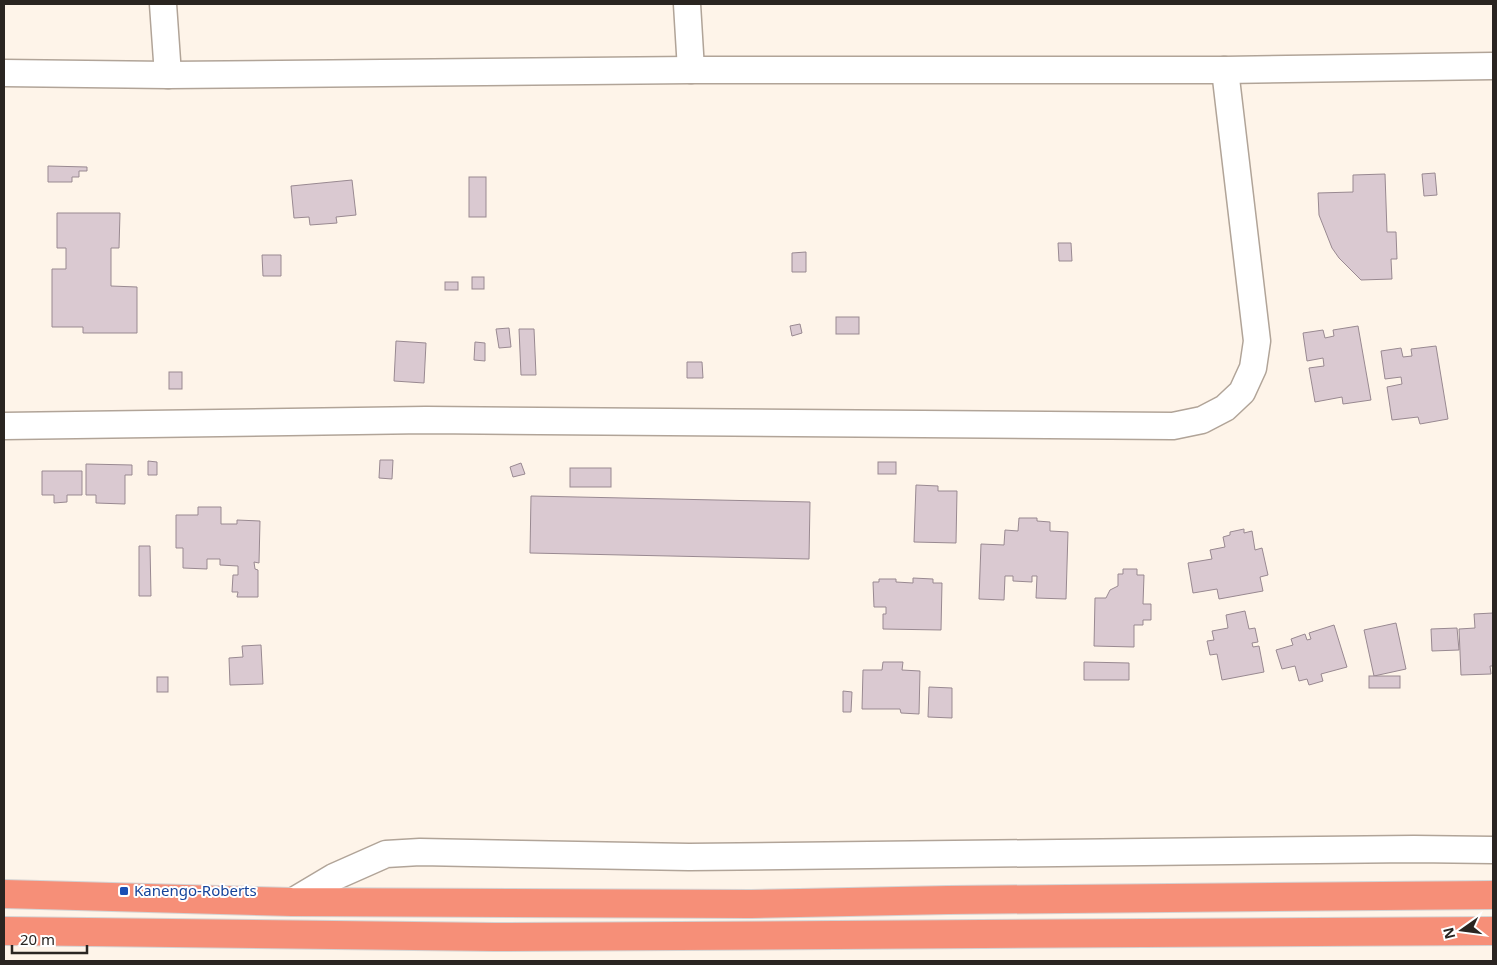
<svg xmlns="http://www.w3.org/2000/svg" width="1497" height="965" font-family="'Noto Sans',sans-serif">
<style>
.building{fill:#dac9d1;stroke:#998991}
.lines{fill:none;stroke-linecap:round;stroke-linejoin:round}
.minor-casing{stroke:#b1a498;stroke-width:29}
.highway-casing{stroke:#d4d3d3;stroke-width:30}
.minor{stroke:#fff;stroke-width:26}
.highway{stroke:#f68f78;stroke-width:28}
.transit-dot{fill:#1a4fb4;stroke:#fff;stroke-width:2}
.labels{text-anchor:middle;stroke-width:4;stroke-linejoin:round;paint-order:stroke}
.transit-label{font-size:15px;fill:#164399;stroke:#fff;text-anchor:start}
</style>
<rect width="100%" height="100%" fill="#fef4e9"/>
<g class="building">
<polygon points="48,166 87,167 87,171 79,171 79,177 72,177 72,182 48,182"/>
<polygon points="1435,173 1437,195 1424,196 1422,174"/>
<polygon points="1385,174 1387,232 1396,232 1397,259 1391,259 1392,279 1361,280 1339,258 1332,248 1319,215 1318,193 1353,192 1353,175"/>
<rect x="469" y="177" width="17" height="40"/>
<polygon points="352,180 356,215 336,217 337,223 310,225 309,217 294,218 291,186"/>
<polygon points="57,213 120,213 119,248 111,248 111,286 137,287 137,333 83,333 83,327 52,327 52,269 66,269 66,248 57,248"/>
<polygon points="1058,243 1071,243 1072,261 1059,261"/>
<polygon points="806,252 806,272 792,272 792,253"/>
<polygon points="262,255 281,255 281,276 263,276"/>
<rect x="472" y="277" width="12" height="12"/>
<rect x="445" y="282" width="13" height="8"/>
<rect x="836" y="317" width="23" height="17"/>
<polygon points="800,324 802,333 792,336 790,326"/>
<polygon points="1358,326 1371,400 1343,404 1342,397 1315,402 1309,368 1324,366 1323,358 1307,361 1303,333 1323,330 1325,338 1334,336 1333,330"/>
<polygon points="509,328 511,347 499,348 496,329"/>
<polygon points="519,329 534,329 536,375 521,375"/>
<polygon points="396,341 426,343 424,383 394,381"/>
<polygon points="475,342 485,343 485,361 474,360"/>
<polygon points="1436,346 1448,419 1420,424 1418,417 1392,420 1387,387 1402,384 1401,377 1385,379 1381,351 1401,348 1403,357 1412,356 1411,349"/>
<polygon points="687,362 702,362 703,378 687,378"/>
<rect x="169" y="372" width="13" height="17"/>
<polygon points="380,460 393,460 392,479 379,478"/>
<polygon points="148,461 157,462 157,475 148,475"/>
<rect x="878" y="462" width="18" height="12"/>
<polygon points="521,463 525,474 513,477 510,467"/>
<polygon points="86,464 132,465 132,475 125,475 125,504 96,503 96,495 86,495"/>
<rect x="570" y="468" width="41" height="19"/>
<polygon points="42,471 82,471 82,495 67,495 67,502 54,503 54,495 42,495"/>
<polygon points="916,485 938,486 938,491 957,491 956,543 914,542"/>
<polygon points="531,496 810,502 809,559 530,553"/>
<polygon points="198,507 221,507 221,524 237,524 237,520 260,521 259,563 254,562 255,569 258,570 258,597 237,597 238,592 232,592 233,575 238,575 238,566 220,565 220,559 207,559 207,569 183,568 183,548 176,548 176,515 198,515"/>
<polygon points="1019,518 1037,518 1037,521 1050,522 1050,531 1068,532 1066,599 1036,598 1037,576 1032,576 1032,582 1013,581 1013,576 1005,576 1004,600 979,599 981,544 1004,545 1005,530 1018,531"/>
<polygon points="1244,529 1244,533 1252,531 1255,550 1262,548 1268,575 1260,577 1263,591 1219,599 1217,589 1193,593 1188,563 1212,559 1210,550 1225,547 1223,537 1230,535 1230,532"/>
<polygon points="139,546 150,546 151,596 139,596"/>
<polygon points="1123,569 1137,569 1137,575 1144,575 1143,604 1151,604 1151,620 1143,620 1143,625 1134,625 1134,647 1094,646 1095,598 1106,598 1110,590 1118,586 1118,574 1123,574"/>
<polygon points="913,578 933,579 933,583 942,583 941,630 883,629 883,614 886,614 886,607 874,607 873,582 879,582 879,579 896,579 896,582 913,583"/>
<polygon points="1245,611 1249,629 1255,628 1258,642 1252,643 1253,647 1259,646 1264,672 1222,680 1217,654 1210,655 1207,641 1214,640 1212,631 1228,628 1226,615"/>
<polygon points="1493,613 1493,666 1490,666 1491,674 1461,675 1459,629 1475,628 1474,614"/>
<polygon points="1396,623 1406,669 1374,676 1364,630"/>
<polygon points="1334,625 1347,667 1321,674 1323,681 1309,685 1307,679 1299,681 1295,666 1282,669 1276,650 1293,645 1291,639 1305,634 1307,640 1311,639 1309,633"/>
<polygon points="1457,628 1459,650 1432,651 1431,629"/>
<polygon points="261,645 263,684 230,685 229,658 243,657 242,646"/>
<polygon points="883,662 903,662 902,670 920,671 919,714 901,713 900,709 862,709 863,670 882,670"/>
<polygon points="1084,662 1129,663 1129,680 1084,680"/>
<rect x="1369" y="676" width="31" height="12"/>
<rect x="157" y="677" width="11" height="15"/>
<polygon points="929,687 952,688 952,718 928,717"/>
<polygon points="843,691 852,692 851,712 843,712"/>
</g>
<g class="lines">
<defs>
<g id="minor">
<polyline points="163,4 168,75"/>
<polyline points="687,4 691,70"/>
<polyline points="4,73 168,75 691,70 1225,70 1493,66"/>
<polyline points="4,426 426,420 1173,426 1202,420 1225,408 1242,392 1253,368 1257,341 1225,70"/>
<polyline points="292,902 334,877 386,854 420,852 689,857 1414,849 1493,850"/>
</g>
<g id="highway">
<polyline points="4,894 292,902 751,904 948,900 1493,895"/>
<polyline points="4,931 494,937 1493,931"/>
</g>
</defs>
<use href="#minor" class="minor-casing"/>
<use href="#highway" class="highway-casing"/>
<use href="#minor" class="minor"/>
<use href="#highway" class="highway"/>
</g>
<rect class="transit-dot" x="119" y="886" width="10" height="10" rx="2.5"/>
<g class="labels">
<g class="transit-label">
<text x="134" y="896">Kanengo-Roberts</text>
</g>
</g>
<rect width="1497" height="965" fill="none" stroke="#2a2521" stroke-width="10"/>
<g transform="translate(1462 930) rotate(256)" stroke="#ffffff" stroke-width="4" paint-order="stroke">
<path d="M0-4L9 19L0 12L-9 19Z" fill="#2a2521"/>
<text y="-8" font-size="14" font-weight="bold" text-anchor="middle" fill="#2a2521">N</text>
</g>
<path d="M12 945v8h75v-8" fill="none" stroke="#2a2521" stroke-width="2.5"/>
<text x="20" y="945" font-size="15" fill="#2a2521" stroke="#ffffff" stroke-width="4" paint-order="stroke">20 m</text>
</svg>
